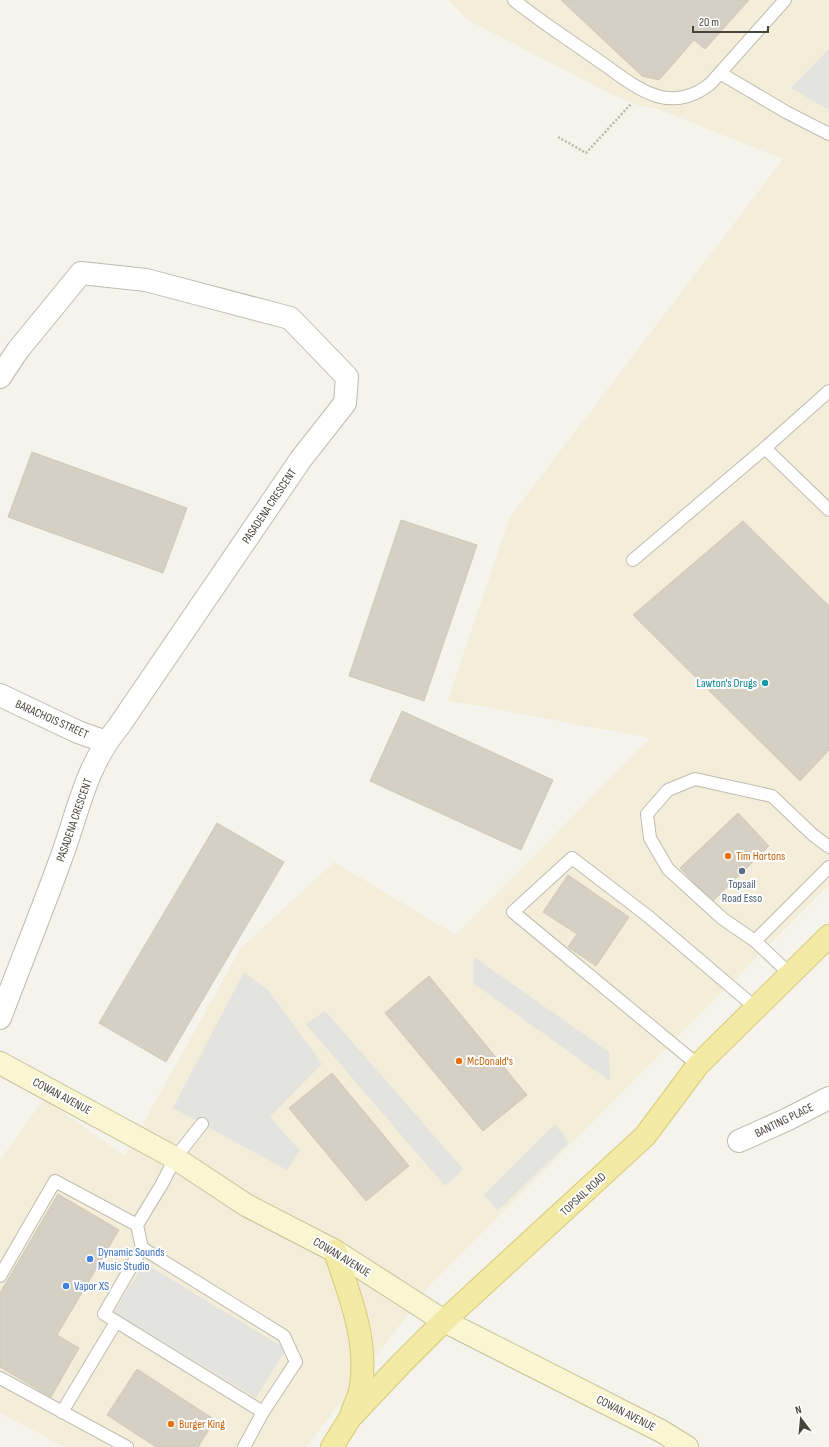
<svg xmlns="http://www.w3.org/2000/svg" width="829" height="1447" font-family="'Sofia Sans Condensed',sans-serif">
<style>
.commercial{fill:#f3edda}
.parking{fill:#e3e3e0}
.building{fill:#d5d0c3;stroke:#cfc9b6}
.lines{fill:none;stroke-linecap:round;stroke-linejoin:round}
.lane-casing{stroke:#bfbcaf;stroke-width:14}
.street-casing{stroke:#bfbcaf;stroke-width:24}
.secondary-casing{stroke:#c6c29a;stroke-width:24}
.primary-casing{stroke:#d7ca77;stroke-width:24}
.path{stroke:#bfbaa2;stroke-width:2.5;stroke-dasharray:2 2;stroke-linecap:butt}
.lane{stroke:#fff;stroke-width:12}
.street{stroke:#fff;stroke-width:22}
.secondary{stroke:#f9f6d1;stroke-width:22}
.primary{stroke:#f3eaa6;stroke-width:22}
.culture-dot{fill:#0f9aa8;stroke:#fff;stroke-width:1.5}
.food-dot{fill:#e8710a;stroke:#fff;stroke-width:1.5}
.service-dot{fill:#5c6f8a;stroke:#fff;stroke-width:1.5}
.shop-dot{fill:#3f7fe0;stroke:#fff;stroke-width:1.5}
.labels{text-anchor:middle;stroke-width:4;stroke-linejoin:round;paint-order:stroke}
.street-label{font-size:12px;fill:#48453a;stroke:#fff}
.culture-label{font-size:12px;fill:#0d838f;stroke:#fff;text-anchor:end}
.food-label{font-size:12px;fill:#c56008;stroke:#fff;text-anchor:start}
.service-label{font-size:12px;fill:#4e5e75;stroke:#fff}
.shop-label{font-size:12px;fill:#366cbe;stroke:#fff;text-anchor:start}
</style>
<rect width="100%" height="100%" fill="#f4f3ec"/>
<polygon class="commercial" points="448,0 829,0 829,885 432,1283 306,1447 65,1447 0,1413 0,1160 44,1099 125,1156 241,948 334,862 456,935 650,738 448,700 510,517 783,159 658,109 640,106 613,95 468,20"/>
<g class="parking">
<polygon points="829,49 829,110 791,88"/>
<polygon points="474,957 609,1052 610,1081 473,983"/>
<polygon points="244,972 269,991 322,1064 270,1117 300,1151 287,1170 173,1108"/>
<polygon points="325,1011 463,1169 445,1186 306,1024"/>
<polygon points="555,1124 569,1142 498,1210 484,1195"/>
<polygon points="144,1263 286,1349 256,1398 114,1312"/>
</g>
<g class="building">
<polygon points="561,0 749,0 705,49 694,40 659,80 642,76"/>
<polygon points="32,452 187,508 163,573 8,517"/>
<polygon points="401,520 477,545 424,701 349,676"/>
<polygon points="743,521 829,606 829,750 800,781 633,615"/>
<polygon points="402,711 553,780 521,850 370,781"/>
<polygon points="738,813 769,846 712,902 680,868"/>
<polygon points="217,823 284,862 166,1062 99,1023"/>
<polygon points="568,875 629,917 596,966 568,947 577,934 543,912"/>
<polygon points="429,976 527,1095 483,1131 385,1013"/>
<polygon points="332,1073 409,1166 366,1201 289,1108"/>
<polygon points="58,1194 119,1230 57,1335 79,1348 51,1397 0,1367 0,1293"/>
<polygon points="137,1369 215,1420 198,1447 156,1447 107,1415"/>
</g>
<g class="lines">
<defs>
<g id="lane">
<path d="M 514,0 C 541,22 571,41 599,61 C 617,73 635,89 657,96 C 676,102 696,96 711,83 L 785,0"/>
<polyline points="720,73 786,112 829,134"/>
<polyline points="765,448 829,391"/>
<polyline points="633,560 765,448 829,510"/>
<polyline points="755,941 829,867"/>
<polyline points="790,974 755,941 723,919 668,869 650,838 647,814 668,790 695,779 772,796 813,835 829,847"/>
<polyline points="698,1065 513,912 572,858 649,917 756,1008"/>
<polyline points="202,1124 175,1158 162,1184 137,1225 142,1248 104,1314 263,1412 244,1447"/>
<polyline points="142,1248 284,1336 296,1362 263,1412"/>
<polyline points="0,1276 55,1181 137,1225"/>
<polyline points="0,1378 127,1447"/>
<polyline points="62,1412 116,1322"/>
</g>
<g id="street">
<path d="M 0,377 L 18,350 L 81,273 L 146,280 L 290,318 L 347,377 L 345,403 L 301,459 L 119,726 C 87,765 80,804 64,850 C 44,906 21,962 0,1018"/>
<polyline points="0,695 78,732 106,742"/>
<polyline points="739,1141 786,1120 829,1098"/>
</g>
<polyline id="secondary" points="0,1063 175,1158 246,1205 335,1251 444,1321 661,1431 687,1447"/>
<g id="primary">
<path d="M 335,1251 C 349,1295 368,1338 361,1386 C 360,1395 355,1404 352,1412"/>
<polyline points="332,1447 350,1418 401,1364 444,1321 645,1136 698,1065 829,936"/>
</g>
</defs>
<use href="#lane" class="lane-casing"/>
<use href="#street" class="street-casing"/>
<use href="#secondary" class="secondary-casing"/>
<use href="#primary" class="primary-casing"/>
<polyline class="path" points="558,137 586,153 631,104"/>
<use href="#lane" class="lane"/>
<use href="#street" class="street"/>
<use href="#secondary" class="secondary"/>
<use href="#primary" class="primary"/>
</g>
<circle class="culture-dot" cx="765" cy="683" r="4"/>
<g class="food-dot">
<circle cx="728" cy="856" r="4"/>
<circle cx="459" cy="1061" r="4"/>
<circle cx="171" cy="1424" r="4"/>
</g>
<circle class="service-dot" cx="742" cy="871" r="4"/>
<g class="shop-dot">
<circle cx="90" cy="1259" r="4"/>
<circle cx="66" cy="1286" r="4"/>
</g>
<g class="labels">
<g class="street-label">
<text transform="translate(269 506) rotate(-56)" y="4">PASADENA CRESCENT</text>
<text transform="translate(52 719) rotate(24)" y="4">BARACHOIS STREET</text>
<text transform="translate(74 820) rotate(-71)" y="4">PASADENA CRESCENT</text>
<text transform="translate(62 1096) rotate(28)" y="4">COWAN AVENUE</text>
<text transform="translate(784 1120) rotate(-26)" y="4">BANTING PLACE</text>
<text transform="translate(583 1194) rotate(-43)" y="4">TOPSAIL ROAD</text>
<text transform="translate(342 1257) rotate(31)" y="4">COWAN AVENUE</text>
<text transform="translate(626 1413) rotate(27)" y="4">COWAN AVENUE</text>
</g>
<g class="culture-label">
<text x="757" y="687">Lawton's Drugs</text>
</g>
<g class="food-label">
<text x="736" y="860">Tim Hortons</text>
<text x="467" y="1065">McDonald's</text>
<text x="179" y="1428">Burger King</text>
</g>
<g class="service-label">
<text x="742" y="888">Topsail<tspan x="742" dy="14">Road Esso</tspan></text>
</g>
<g class="shop-label">
<text x="98" y="1256">Dynamic Sounds<tspan x="98" dy="14">Music Studio</tspan></text>
<text x="74" y="1290">Vapor XS</text>
</g>
</g>
<g transform="translate(801 1419) rotate(344)" stroke="#ffffff" stroke-width="3" paint-order="stroke">
<path d="M0-3L7 15L0 10L-7 15Z" fill="#48453a"/>
<text y="-6" font-size="11" font-weight="bold" text-anchor="middle" fill="#48453a">N</text>
</g>
<path d="M693 26v6h75v-6" fill="none" stroke="#48453a" stroke-width="2"/>
<text x="699" y="26" font-size="12" fill="#48453a" stroke="#ffffff" stroke-width="3" paint-order="stroke">20 m</text>
</svg>
